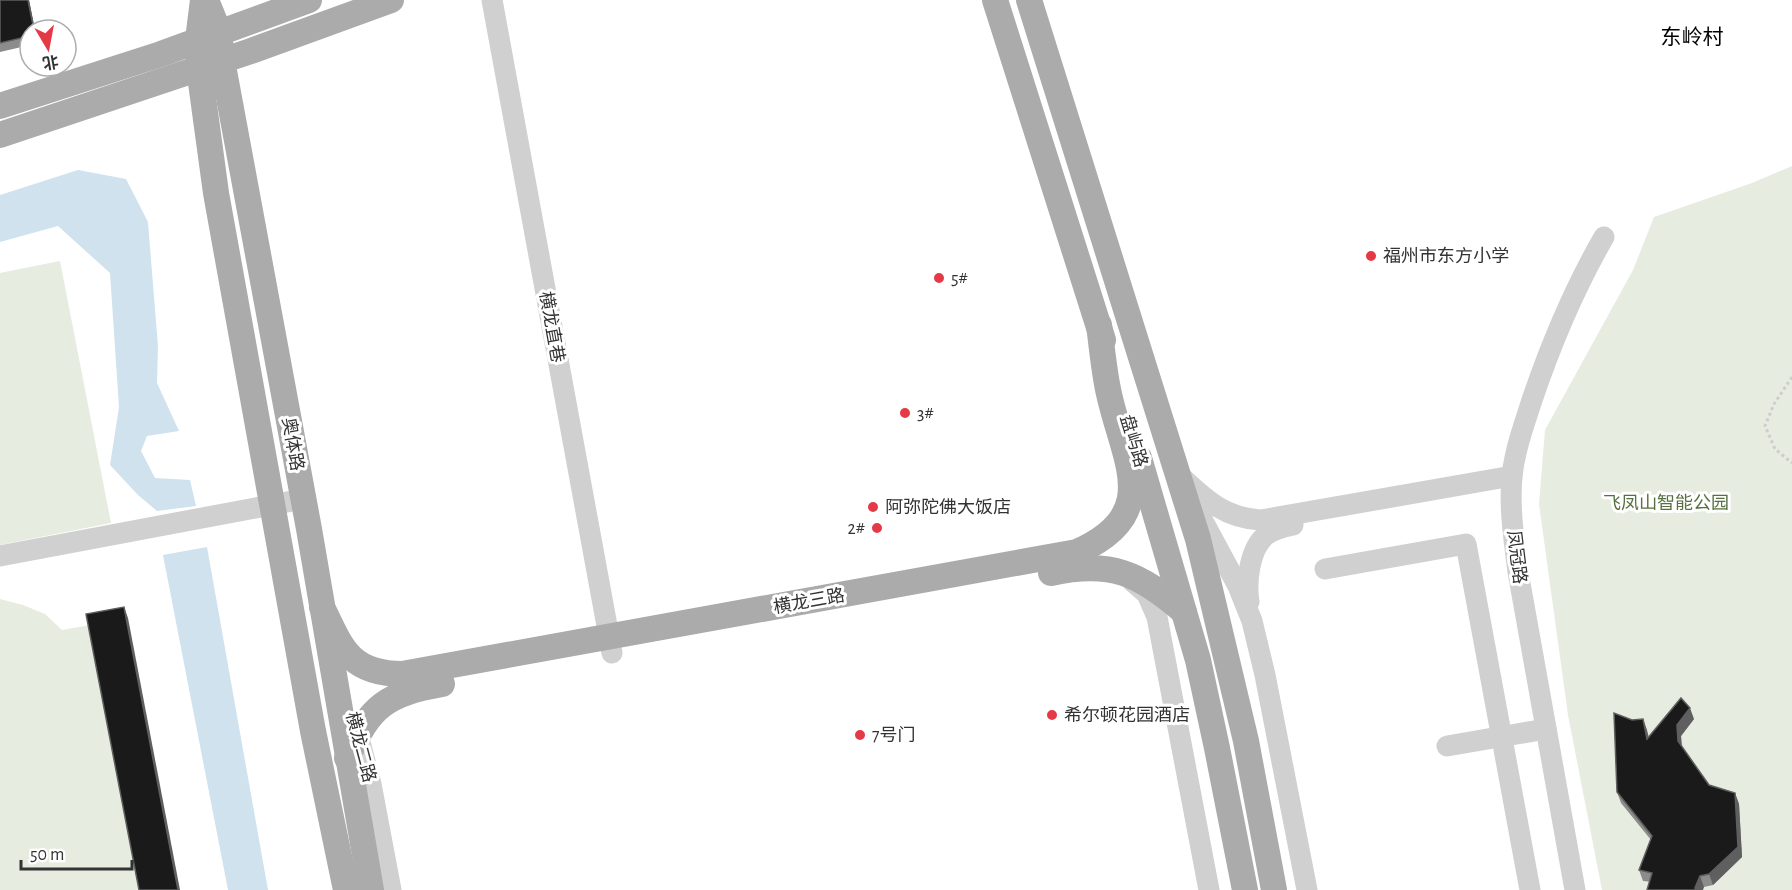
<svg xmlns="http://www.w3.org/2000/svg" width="1792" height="890" font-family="'Alegreya Sans','Noto Sans SC',sans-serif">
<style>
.green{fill:#e6ecdf}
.water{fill:#cfe2ee}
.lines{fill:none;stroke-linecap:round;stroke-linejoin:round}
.path{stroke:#cdcdcd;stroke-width:3;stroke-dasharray:3 3;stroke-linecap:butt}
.minor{stroke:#d0d0d0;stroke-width:21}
.major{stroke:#ababab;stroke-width:26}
.wall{fill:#8c8c8c}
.shaded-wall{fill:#5f5f5f}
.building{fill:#1a1a1a;stroke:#5f5f5f;stroke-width:1.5}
.poi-dot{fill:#e63946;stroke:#fff;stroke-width:2}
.labels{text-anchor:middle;stroke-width:6;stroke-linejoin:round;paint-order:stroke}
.poi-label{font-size:18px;fill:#333;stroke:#fff;text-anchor:start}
.street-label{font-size:18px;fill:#333;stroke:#fff}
.park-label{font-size:18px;fill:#56703f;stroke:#fff}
.quarter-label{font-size:21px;fill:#000;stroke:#fff}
</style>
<rect width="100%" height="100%" fill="#fff"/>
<g class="green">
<polygon points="1792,166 1792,890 1602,890 1568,715 1539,504 1545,430 1633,270 1654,217 1752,183"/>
<polygon points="60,261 111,523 0,545 0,273"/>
<polygon points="0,599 23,605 45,614 62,630 90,625 141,890 0,890"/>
</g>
<g class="water">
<polygon points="78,170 126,179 148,222 158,347 157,383 179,431 147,436 141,451 155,478 190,480 196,506 157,511 138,495 110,465 119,407 110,273 58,226 0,242 0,195"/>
<polygon points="207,547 268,890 228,890 163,555"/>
</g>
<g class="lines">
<polyline class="path" points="1792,377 1774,404 1765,426 1775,449 1792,463"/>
<g class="minor">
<polyline points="492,0 612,653"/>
<path d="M 1177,473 C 1204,498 1223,518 1261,520 L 1512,476"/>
<polyline points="1196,508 1238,586 1252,621 1265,675 1307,890"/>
<polyline points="0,556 303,499"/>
<polyline points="1325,569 1466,544 1530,890"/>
<polyline points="1132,581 1147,594 1157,617 1209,890"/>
<path d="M 1249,602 C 1246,582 1249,549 1266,535 C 1274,529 1284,527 1293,525"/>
<polyline points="356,727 371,784 391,890"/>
<polyline points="1447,746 1546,729"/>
<path d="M 1575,890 L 1518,572 C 1514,540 1509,507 1512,476 C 1515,449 1524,425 1532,400 C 1551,344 1574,289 1604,237"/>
</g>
<g class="major">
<polyline points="203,0 198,40 199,68 216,193 313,731 346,890"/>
<polyline points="206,0 219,32 222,60 309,529 371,890"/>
<polyline points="995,0 1103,340"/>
<polyline points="1029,0 1198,539 1246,741 1274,890"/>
<polyline points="0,106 161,54 309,0"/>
<polyline points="0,135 251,51 391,0"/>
<polyline points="1139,458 1198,660 1217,748 1245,890"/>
<path d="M 1051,573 C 1111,560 1139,573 1184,612"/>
<path d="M 322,607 C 342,649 350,673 402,674 L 1077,552 C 1163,514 1124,462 1109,394 C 1104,372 1102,348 1099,325"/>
<path d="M 347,758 C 370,705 387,694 442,684"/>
</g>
</g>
<g class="wall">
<polygon points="0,0 29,0 35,30 30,30 30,45 0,52"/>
<polygon points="1643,719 1649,737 1694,719 1681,736 1682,746 1709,785 1735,793 1739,804 1742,857 1713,885 1704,887 1643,881 1639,870 1651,840 1621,803 1617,792 1632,720"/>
</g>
<g class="shaded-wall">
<polygon points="28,0 29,0 35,30 34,30"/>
<polygon points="124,607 128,618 180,890 178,890"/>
<polygon points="1690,708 1694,719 1681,736 1682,752 1678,741 1677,725"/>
<polygon points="1643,719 1647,730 1651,750 1647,739"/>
<polygon points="1735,793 1739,804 1742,857 1713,885 1709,874"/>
<polygon points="1700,876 1704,887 1703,890 1696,890 1695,888"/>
</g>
<g class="building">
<polygon points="0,0 28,0 34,30 30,30 30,36 0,43"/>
<polygon points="124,607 178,890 139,890 86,614"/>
<polygon points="1681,698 1690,708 1677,725 1678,741 1709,785 1735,793 1738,847 1709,874 1700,876 1695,888 1696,890 1647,890 1652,873 1639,870 1652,836 1617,792 1614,713 1632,720 1643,719 1647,739"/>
</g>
<g class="poi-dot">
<circle cx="1371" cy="256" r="6"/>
<circle cx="939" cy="278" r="6"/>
<circle cx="905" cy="413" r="6"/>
<circle cx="873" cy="507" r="6"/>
<circle cx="877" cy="528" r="6"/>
<circle cx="1052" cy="715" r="6"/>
<circle cx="860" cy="735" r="6"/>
</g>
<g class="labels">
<g class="poi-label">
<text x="1383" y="262">福州市东方小学</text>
<text x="951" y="284">5#</text>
<text x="917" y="419">3#</text>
<text x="885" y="513">阿弥陀佛大饭店</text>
<text x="865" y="534" text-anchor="end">2#</text>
<text x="1064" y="721">希尔顿花园酒店</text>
<text x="872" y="741">7号门</text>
</g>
<g class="street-label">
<text transform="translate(552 327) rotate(80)" y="6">横龙直巷</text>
<text transform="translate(1134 441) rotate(73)" y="6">盘屿路</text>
<text transform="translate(293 444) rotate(80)" y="6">奥体路</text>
<text transform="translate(1517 557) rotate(83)" y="6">凤冠路</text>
<text transform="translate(809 601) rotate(-10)" y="6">横龙三路</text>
<text transform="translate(361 747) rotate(75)" y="6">横龙二路</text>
</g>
<g class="park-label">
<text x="1666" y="509">飞凤山智能公园</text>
</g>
<g class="quarter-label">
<text x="1692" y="44">东岭村</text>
</g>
</g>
<g transform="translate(48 48) rotate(170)"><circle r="28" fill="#ffffff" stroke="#adadad" stroke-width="1.5"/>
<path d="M0-4.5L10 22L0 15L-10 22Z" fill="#e63946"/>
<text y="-9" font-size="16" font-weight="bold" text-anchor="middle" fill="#333333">北</text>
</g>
<path d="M21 860v9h111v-9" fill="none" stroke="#333333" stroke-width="3"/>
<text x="30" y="860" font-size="18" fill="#333333" stroke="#ffffff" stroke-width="4.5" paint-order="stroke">50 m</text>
</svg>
